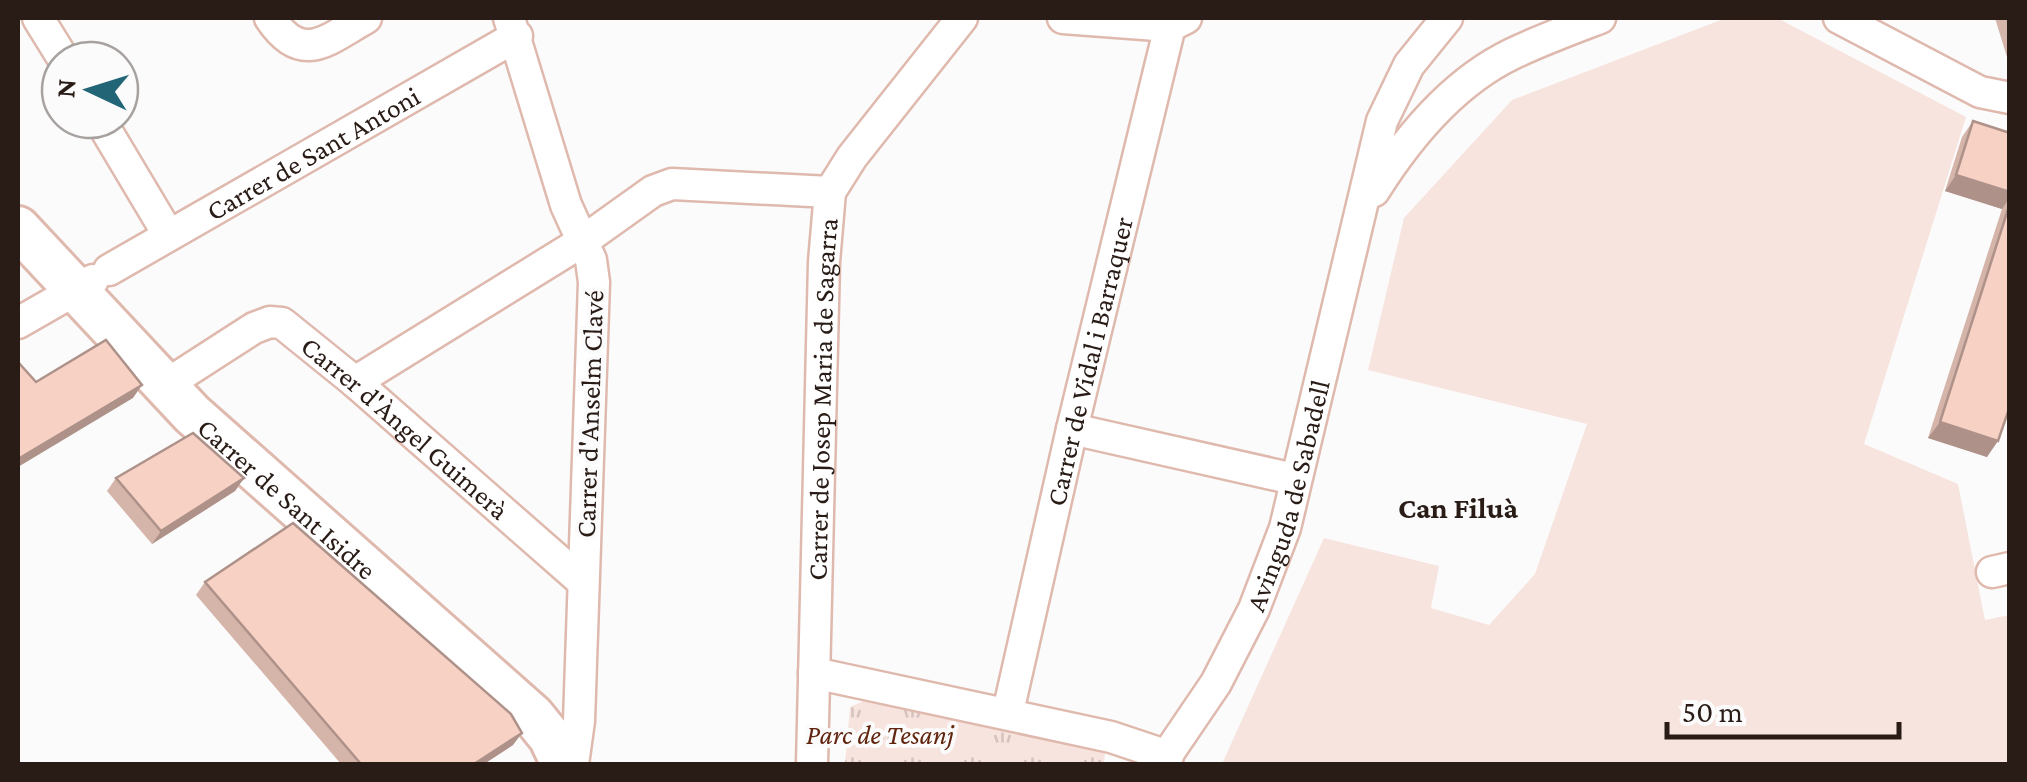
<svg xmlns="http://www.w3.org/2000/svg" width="2027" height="782" font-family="'Crimson Pro',serif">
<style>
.green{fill:#f7e4de}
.park{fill:url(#park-tufts)}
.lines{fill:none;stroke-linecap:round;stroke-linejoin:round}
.street-casing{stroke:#dfb9ad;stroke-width:35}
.secondary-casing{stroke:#dfb9ad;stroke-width:48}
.street{stroke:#fff;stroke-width:30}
.secondary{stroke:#fff;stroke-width:42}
.wall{fill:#d5b4a9}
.shaded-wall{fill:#ae928a}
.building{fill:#f8d1c5;stroke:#ae928a;stroke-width:2.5}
.labels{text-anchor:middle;stroke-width:8;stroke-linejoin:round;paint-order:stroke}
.street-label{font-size:28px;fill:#291c17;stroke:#fbfbfb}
.park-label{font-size:28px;font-style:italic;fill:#61240f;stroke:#fbfbfb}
.neighbourhood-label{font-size:30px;font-weight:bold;fill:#291c17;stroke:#fbfbfb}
</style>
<defs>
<pattern id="park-tufts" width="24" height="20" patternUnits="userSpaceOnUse" patternTransform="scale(2.5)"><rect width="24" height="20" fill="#f7e4de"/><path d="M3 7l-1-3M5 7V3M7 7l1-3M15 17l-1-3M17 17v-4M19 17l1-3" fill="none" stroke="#d4c3be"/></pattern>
</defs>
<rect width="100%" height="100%" fill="#fbfbfb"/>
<polygon class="green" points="1726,18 1777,18 1966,117 1864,444 1958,484 1985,620 2009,615 2009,764 1222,764 1324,538 1439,566 1431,608 1489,625 1535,574 1587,424 1368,370 1404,218 1512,100"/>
<polygon class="park" points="868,699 1105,752 1104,764 845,764 850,707"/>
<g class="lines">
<defs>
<g id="street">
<polyline points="38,18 64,60"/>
<path d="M 270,18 C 302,66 327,40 366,18"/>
<polyline points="509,18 566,205 591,260 594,282 579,721 573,764"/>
<polyline points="1063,18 1170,26"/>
<polyline points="1839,18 1980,92 2010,98"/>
<polyline points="100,120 168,234"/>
<path d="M 1374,191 C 1408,137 1454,82 1512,54 C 1541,40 1571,29 1600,18"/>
<path id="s1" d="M 109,270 L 517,36"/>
<polyline points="18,323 93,280"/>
<polyline points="355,382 583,241 653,191 672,184 830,192"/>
<path id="s2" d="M 164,386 L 254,328 L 270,322 L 282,323 L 355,382 L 583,582"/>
<polyline points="1072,429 1294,479"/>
<polyline points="1992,572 2010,568"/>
<polyline points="814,673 1111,737 1168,756"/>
<path id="s3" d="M 1008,712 L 1072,429 L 1170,26 L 1186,18"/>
<path id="s4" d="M 812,764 L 824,262 L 830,192 L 852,157 L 962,18"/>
<path id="s5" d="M 1161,764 L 1216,683 L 1254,609 L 1285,528 L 1382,121 L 1409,65 L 1447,18"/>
</g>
<g id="secondary">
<path id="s6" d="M 18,228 L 192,414 L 533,716 L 550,737 L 563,764"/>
</g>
</defs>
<use href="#street" class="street-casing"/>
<use href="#secondary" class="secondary-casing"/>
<use href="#street" class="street"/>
<use href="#secondary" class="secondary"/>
</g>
<g class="wall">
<polygon points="1995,18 2010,18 2010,67"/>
<polygon points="1973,121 2010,133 2010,406 1987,457 1928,438 2002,209 1945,191 1962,137"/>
<polygon points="116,478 244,478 235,491 152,544 107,491"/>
<polygon points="205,582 513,745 484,764 341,764 196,595"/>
</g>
<g class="shaded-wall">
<polygon points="1956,175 2010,192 2010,197 2002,209 1945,191"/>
<polygon points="142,385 133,398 18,467 18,459"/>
<polygon points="1940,422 1998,441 1987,457 1928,438"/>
<polygon points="244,478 235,491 152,544 161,531"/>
<polygon points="522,733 513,745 484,764 474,764"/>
</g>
<g class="building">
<polygon points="1973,121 2010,133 2010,192 1956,175"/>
<polygon points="2010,203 2010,406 1998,441 1940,422"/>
<polygon points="106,340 142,385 18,459 18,362 36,382"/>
<polygon points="193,433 244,478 161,531 116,478"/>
<polygon points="293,523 511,714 522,733 474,764 361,764 205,582"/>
</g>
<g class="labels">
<g class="street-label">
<text dy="10" stroke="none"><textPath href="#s1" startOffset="235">Carrer de Sant Antoni</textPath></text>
<text dy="10" stroke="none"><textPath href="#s3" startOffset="360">Carrer de Vidal i Barraquer</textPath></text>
<text dy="10" stroke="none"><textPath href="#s4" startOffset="365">Carrer de Josep Maria de Sagarra</textPath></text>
<text transform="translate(589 414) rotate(-88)" y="10">Carrer d'Anselm Clavé</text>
<text dy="10" stroke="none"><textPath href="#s2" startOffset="298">Carrer d'Àngel Guimerà</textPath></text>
<text dy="10" stroke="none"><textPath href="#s5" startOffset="300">Avinguda de Sabadell</textPath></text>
<text dy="10" stroke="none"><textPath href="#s6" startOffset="382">Carrer de Sant Isidre</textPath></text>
</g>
<g class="park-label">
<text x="880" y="744">Parc de Tesanj</text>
</g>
<g class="neighbourhood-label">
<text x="1458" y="518">Can Filuà</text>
</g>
</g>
<rect width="2027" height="782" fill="none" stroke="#291c17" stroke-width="40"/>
<g transform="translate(90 90) rotate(274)"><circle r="48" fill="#fbfbfb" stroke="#a7a2a0" stroke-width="2.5"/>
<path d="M0-8L18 38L0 25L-18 38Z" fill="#216577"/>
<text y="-15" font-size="28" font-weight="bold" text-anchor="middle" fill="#291c17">N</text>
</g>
<path d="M1667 722v15h232v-15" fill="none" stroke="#291c17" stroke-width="5"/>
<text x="1682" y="722" font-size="30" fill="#291c17" stroke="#fbfbfb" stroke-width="8" paint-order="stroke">50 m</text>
</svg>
